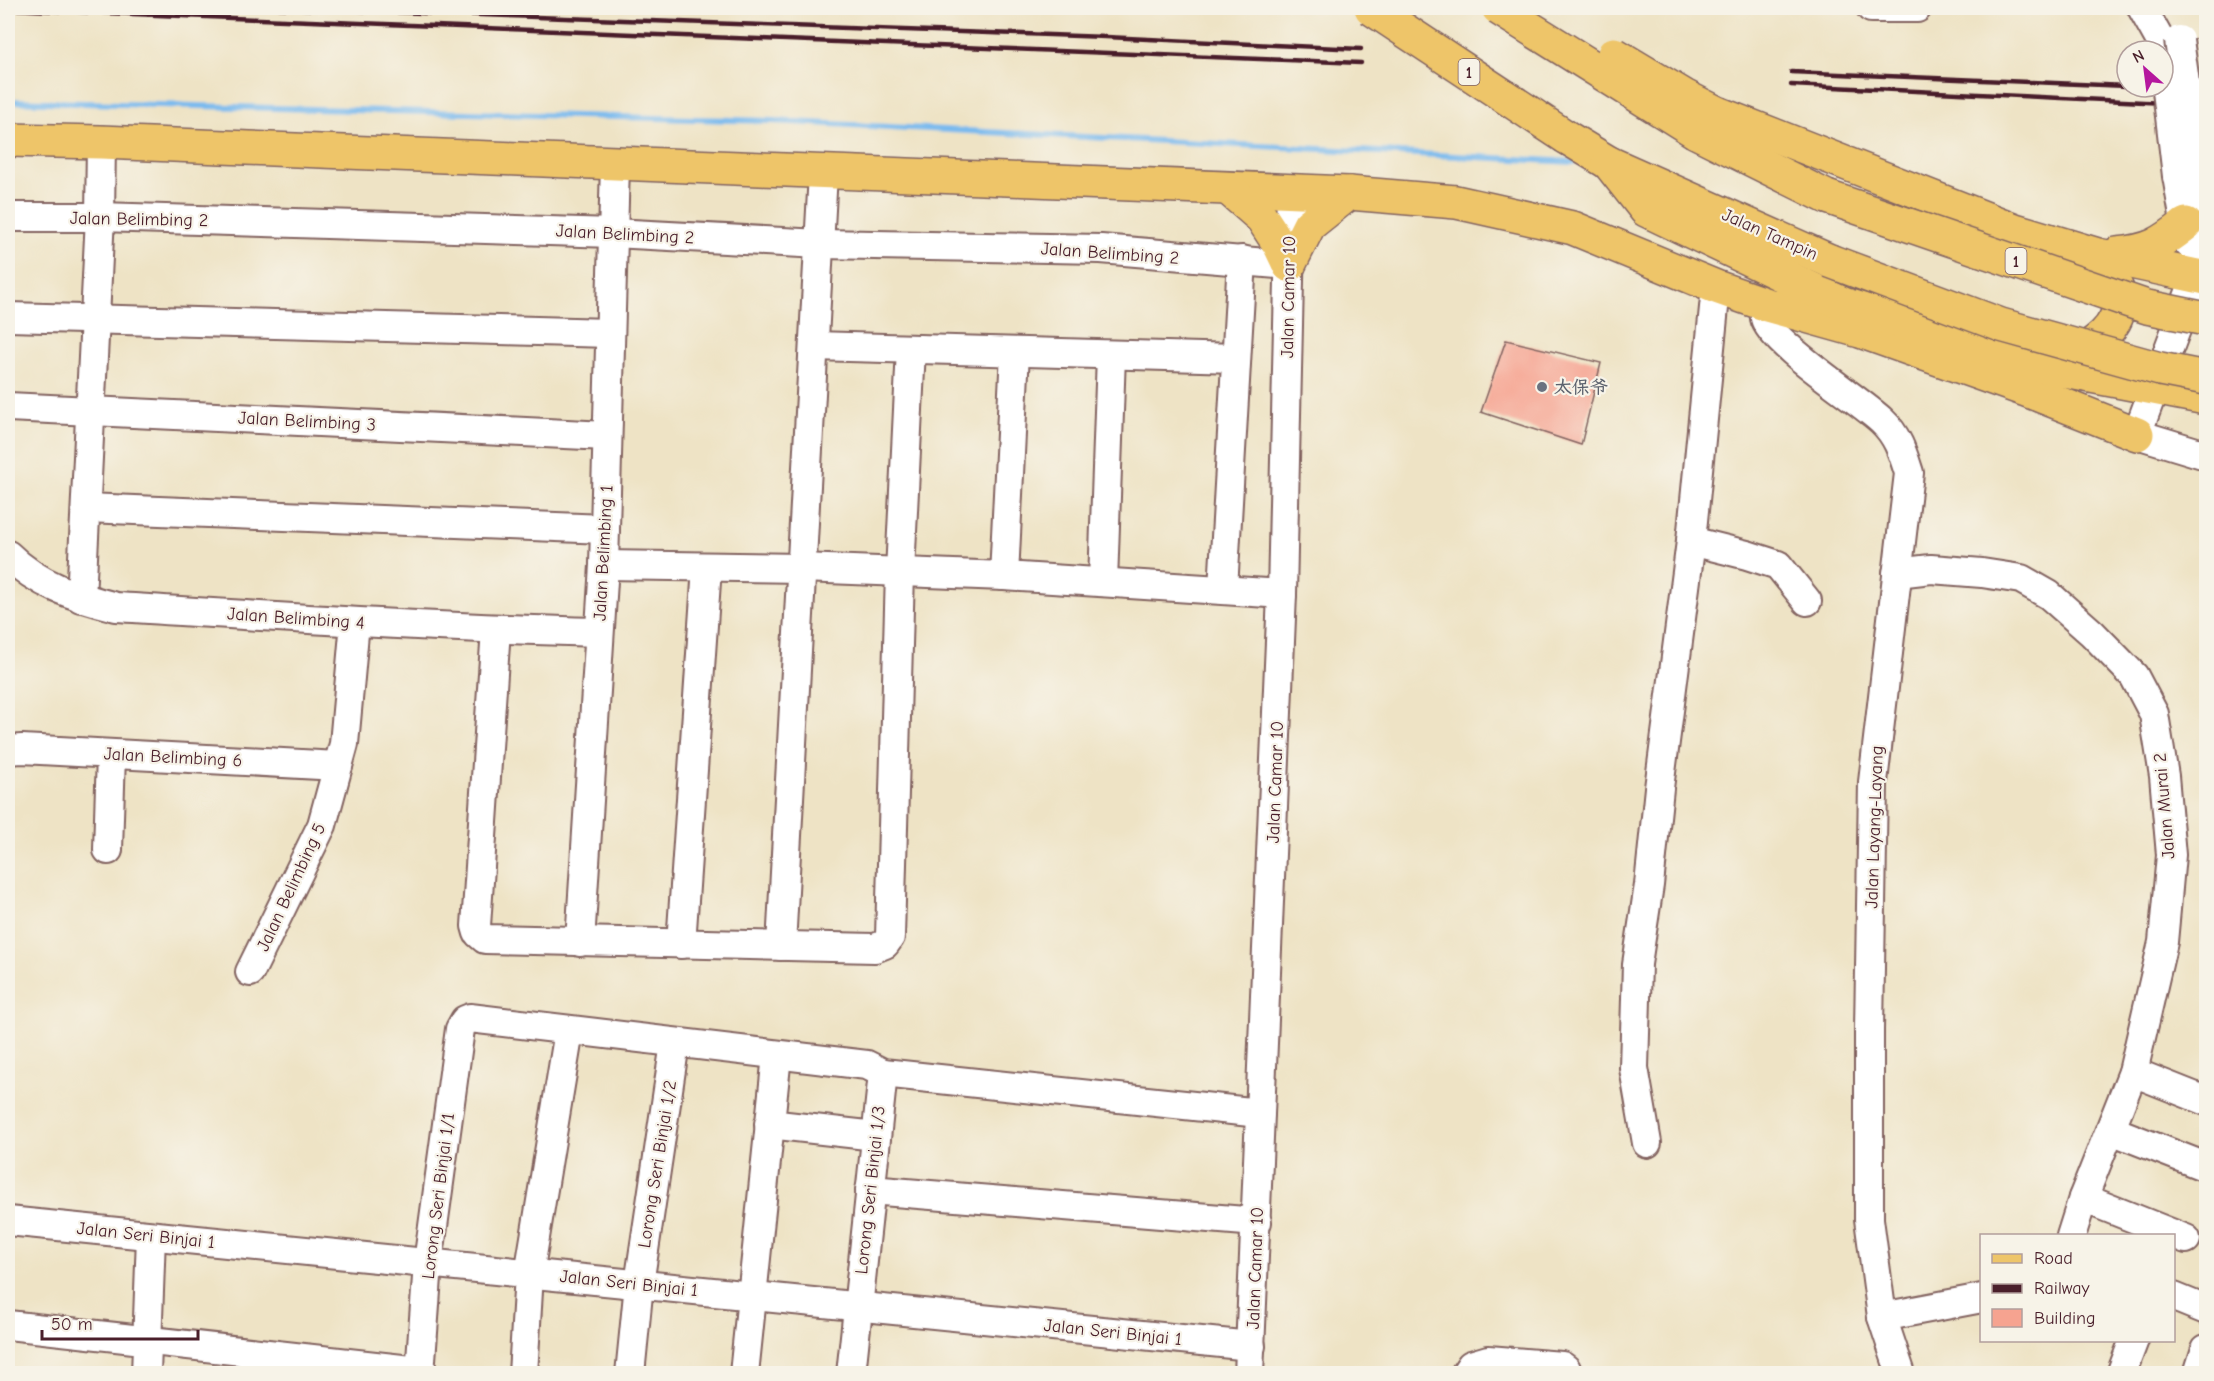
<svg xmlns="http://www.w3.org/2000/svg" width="2214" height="1381" font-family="'Comic Neue','LXGW WenKai TC',sans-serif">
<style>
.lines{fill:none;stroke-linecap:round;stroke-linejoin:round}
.stream{stroke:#79baee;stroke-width:6}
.building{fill:#f6a390}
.minor-casing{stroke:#836461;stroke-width:32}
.major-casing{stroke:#836461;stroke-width:36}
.highway-casing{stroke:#836461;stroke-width:36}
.minor{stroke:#fff;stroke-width:28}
.major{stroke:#eec569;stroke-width:33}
.highway{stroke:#eec569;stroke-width:33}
.rail{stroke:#4a1f2b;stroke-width:4.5}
.minor-bridge-casing{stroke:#836461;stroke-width:32;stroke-linecap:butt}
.highway-bridge-casing{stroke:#836461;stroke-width:36;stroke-linecap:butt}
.minor-bridge{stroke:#fff;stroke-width:28}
.highway-bridge{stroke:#eec569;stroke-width:33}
.worship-dot{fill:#6b7280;stroke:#f7f3e8;stroke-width:2}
.labels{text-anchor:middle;stroke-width:4.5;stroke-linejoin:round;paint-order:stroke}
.shield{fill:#f7f3e8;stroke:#7e5f64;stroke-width:1.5}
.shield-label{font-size:16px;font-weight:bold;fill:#4a1f2b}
.street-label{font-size:18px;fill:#4a1f2b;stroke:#f7f3e8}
.worship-label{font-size:18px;font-weight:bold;fill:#5b616d;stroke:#f7f3e8;text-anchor:start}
</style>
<rect width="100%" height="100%" fill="#f7f3e8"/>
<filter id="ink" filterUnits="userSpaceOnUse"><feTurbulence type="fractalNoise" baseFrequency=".0167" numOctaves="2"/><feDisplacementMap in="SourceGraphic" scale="12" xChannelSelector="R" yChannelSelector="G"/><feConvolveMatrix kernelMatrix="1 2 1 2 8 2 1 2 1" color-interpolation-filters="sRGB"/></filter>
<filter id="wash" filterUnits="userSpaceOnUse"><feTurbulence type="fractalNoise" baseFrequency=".008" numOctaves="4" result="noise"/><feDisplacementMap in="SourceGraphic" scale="24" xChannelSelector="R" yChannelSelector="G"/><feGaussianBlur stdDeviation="1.35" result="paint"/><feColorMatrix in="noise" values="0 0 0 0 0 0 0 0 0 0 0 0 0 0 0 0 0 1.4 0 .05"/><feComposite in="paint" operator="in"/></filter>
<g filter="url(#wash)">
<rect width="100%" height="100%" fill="#eee3c5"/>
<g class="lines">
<polyline class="stream" points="8,101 773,121 1573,162"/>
</g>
<g id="blocks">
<polygon class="building" points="1506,340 1601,363 1581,445 1481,412"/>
</g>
</g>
<g filter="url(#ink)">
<use href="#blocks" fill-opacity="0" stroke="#836461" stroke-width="1.5"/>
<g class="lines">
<defs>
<g id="minor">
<polyline points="1871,8 1917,8"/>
<polyline points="2142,8 2161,42 2162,51"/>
<polyline points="2197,169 2206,216"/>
<polyline points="2177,176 2189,244"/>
<polyline points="8,217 100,217 613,233 820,244 1101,249 1289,265"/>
<polyline points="2206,233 2205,252 2137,434 2206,455"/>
<path d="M 1767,305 C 1766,309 1764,314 1765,318 C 1770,343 1860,400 1882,421 C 1898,436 1903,454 1909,473 L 1873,782 L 1869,1030 L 1869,1219 L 1882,1317 L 1901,1374"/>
<polyline points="8,317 610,333"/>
<polyline points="814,346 1236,358"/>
<polyline points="8,407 607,436"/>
<polyline points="86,508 605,529"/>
<polyline points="1691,541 1747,555 1778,565 1807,601"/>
<path d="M 8,555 C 38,585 76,597 116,607 C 277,617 438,628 599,632"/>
<polyline points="604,565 802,568 1004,576 1282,594"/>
<polyline points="1897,573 1931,569 1982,573 2021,579 2049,595 2092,633 2134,676 2154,714 2164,776 2171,855 2163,942 2133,1072 2083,1198 2071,1236"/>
<polyline points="1004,576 1015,352"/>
<polyline points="1103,582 1111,355"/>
<polyline points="1223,589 1242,260"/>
<polyline points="81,598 100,217 101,142"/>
<polyline points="496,629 476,926 478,933 485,939 875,948 885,944 890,937 900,572 911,349"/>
<polyline points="8,750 22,749 338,766"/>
<polyline points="108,850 111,754"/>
<polyline points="580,942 604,565 615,164"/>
<polyline points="681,944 707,567"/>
<polyline points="781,946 823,173"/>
<polyline points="250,972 322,825 344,744 355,622"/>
<polyline points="2133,1072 2206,1101"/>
<polyline points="769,1124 876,1136"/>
<polyline points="2111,1130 2206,1167"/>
<polyline points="1647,1143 1634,1068 1637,964 1649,885 1659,788 1691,541 1716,287"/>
<polyline points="870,1190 1257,1222"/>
<polyline points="2083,1198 2186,1239"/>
<polyline points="8,1221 1251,1346"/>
<polyline points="2174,1297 2206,1310"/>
<polyline points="1882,1317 1982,1298"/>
<polyline points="8,1325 420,1371"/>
<polyline points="146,1374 151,1236"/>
<polyline points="420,1374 428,1263 460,1029 465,1020 470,1018 867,1065 883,1073 1260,1113"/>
<polyline points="523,1374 529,1274 569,1031"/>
<polyline points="630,1374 639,1284 675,1043"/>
<polyline points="744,1374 777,1055"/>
<polyline points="851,1374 883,1073"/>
<polyline points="1249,1374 1282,594 1291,191"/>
<polyline points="1465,1374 1471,1365 1488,1360 1562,1366 1566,1369"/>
<polyline points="2121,1374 2134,1340"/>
<polyline points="2198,1374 2206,1349"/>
</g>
<g id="major">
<polyline points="8,140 101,142 1349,193 1456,202 1573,228 1716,287 1767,305 1860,331 2026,390 2137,434"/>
<polyline points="1229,189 1262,218 1279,244 1289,265"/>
<polyline points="1289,265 1309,225 1349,193"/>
</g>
<g id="highway">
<polyline points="1715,112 2015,230 2098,255 2206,278"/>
<polyline points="1696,132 1827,197"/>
<polyline points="1566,137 1609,163 1830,261"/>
<polyline points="1609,163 1646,210 1843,304 2049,368 2206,398"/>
<path d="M 2117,254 C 2150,251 2161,244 2186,224"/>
<path d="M 2065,360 C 2088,349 2122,329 2119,299 C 2119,289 2112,280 2107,272"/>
</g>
</defs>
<use href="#minor" class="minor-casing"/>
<use href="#major" class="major-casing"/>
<use href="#highway" class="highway-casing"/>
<use href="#minor" class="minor"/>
<use href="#major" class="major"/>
<use href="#highway" class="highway"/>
<g class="rail">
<polyline points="279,8 1106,37 1361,49"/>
<polyline points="8,9 1361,63"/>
<polyline points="1791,72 2127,86"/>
<polyline points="1791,85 2206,105"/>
<polyline points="2150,87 2206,89"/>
</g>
<defs>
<g id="minor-bridge">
<polyline points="2179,40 2197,169"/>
<polyline points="2166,82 2177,176"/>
</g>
<g id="highway-bridge">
<polyline points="1371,8 1566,137"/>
<polyline points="1498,8 1696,132"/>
<polyline points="1614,54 1684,96 1715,112"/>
<polyline points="1827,197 2147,307 2206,319"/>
<polyline points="1830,261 2001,325 2160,369 2206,378"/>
</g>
</defs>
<use href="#minor-bridge" class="minor-bridge-casing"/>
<use href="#highway-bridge" class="highway-bridge-casing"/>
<use href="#minor-bridge" class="minor-bridge"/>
<use href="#highway-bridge" class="highway-bridge"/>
</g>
</g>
<circle class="worship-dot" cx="1542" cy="387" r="6"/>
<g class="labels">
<g class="shield">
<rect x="1458.5" y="59" width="21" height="26" rx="4.5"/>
<rect x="2005.5" y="248" width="21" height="26" rx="4.5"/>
</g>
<g class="shield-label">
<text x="1469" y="78">1</text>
<text x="2016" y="267">1</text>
</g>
<g class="street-label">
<text transform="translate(139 219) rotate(1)" y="6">Jalan Belimbing 2</text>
<text transform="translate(625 234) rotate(3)" y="6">Jalan Belimbing 2</text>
<text transform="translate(1770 234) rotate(24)" y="6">Jalan Tampin</text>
<text transform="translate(1110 253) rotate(4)" y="6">Jalan Belimbing 2</text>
<text transform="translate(1288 297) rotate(-89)" y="6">Jalan Camar 10</text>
<text transform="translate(307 421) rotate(3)" y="6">Jalan Belimbing 3</text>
<text transform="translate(603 553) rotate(-87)" y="6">Jalan Belimbing 1</text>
<text transform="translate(296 618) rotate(4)" y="6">Jalan Belimbing 4</text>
<text transform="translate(173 757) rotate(3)" y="6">Jalan Belimbing 6</text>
<text transform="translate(1275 782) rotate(-88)" y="6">Jalan Camar 10</text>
<text transform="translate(2164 806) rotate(-95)" y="6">Jalan Murai 2</text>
<text transform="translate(1874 827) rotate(-88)" y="6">Jalan Layang-Layang</text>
<text transform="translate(291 887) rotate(-65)" y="6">Jalan Belimbing 5</text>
<text transform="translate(657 1164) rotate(-81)" y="6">Lorong Seri Binjai 1/2</text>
<text transform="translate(870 1190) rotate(-84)" y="6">Lorong Seri Binjai 1/3</text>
<text transform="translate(438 1196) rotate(-83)" y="6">Lorong Seri Binjai 1/1</text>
<text transform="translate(146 1235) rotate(6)" y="6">Jalan Seri Binjai 1</text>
<text transform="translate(1255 1268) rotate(-88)" y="6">Jalan Camar 10</text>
<text transform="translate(629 1283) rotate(6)" y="6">Jalan Seri Binjai 1</text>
<text transform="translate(1113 1332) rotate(6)" y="6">Jalan Seri Binjai 1</text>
</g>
<g class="worship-label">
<text x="1554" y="393">太保爷</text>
</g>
</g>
<rect width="2214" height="1381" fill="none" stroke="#f7f3e8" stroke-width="30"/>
<rect x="1980" y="1234" width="195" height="108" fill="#f7f3e8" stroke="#b29e9c" stroke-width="1.5"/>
<rect x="1992" y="1254" width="30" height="9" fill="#eec569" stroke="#b29e9c" stroke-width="1.5"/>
<text x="2034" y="1264" font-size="18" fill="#4a1f2b">Road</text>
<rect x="1992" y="1284" width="30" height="9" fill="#4a1f2b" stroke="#b29e9c" stroke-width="1.5"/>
<text x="2034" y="1294" font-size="18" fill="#4a1f2b">Railway</text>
<rect x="1992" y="1309" width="30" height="18" fill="#f6a390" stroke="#b29e9c" stroke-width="1.5"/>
<text x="2034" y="1324" font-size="18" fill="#4a1f2b">Building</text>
<g transform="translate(2145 69) rotate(332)"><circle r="28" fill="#f7f3e8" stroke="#b29e9c" stroke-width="1.5"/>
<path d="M0-4.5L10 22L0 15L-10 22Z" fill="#b5179e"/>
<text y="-9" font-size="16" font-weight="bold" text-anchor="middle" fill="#4a1f2b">N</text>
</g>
<path d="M42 1330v9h156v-9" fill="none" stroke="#4a1f2b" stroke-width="3"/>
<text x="51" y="1330" font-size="18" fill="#4a1f2b" stroke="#f7f3e8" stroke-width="4.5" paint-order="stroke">50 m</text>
</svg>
